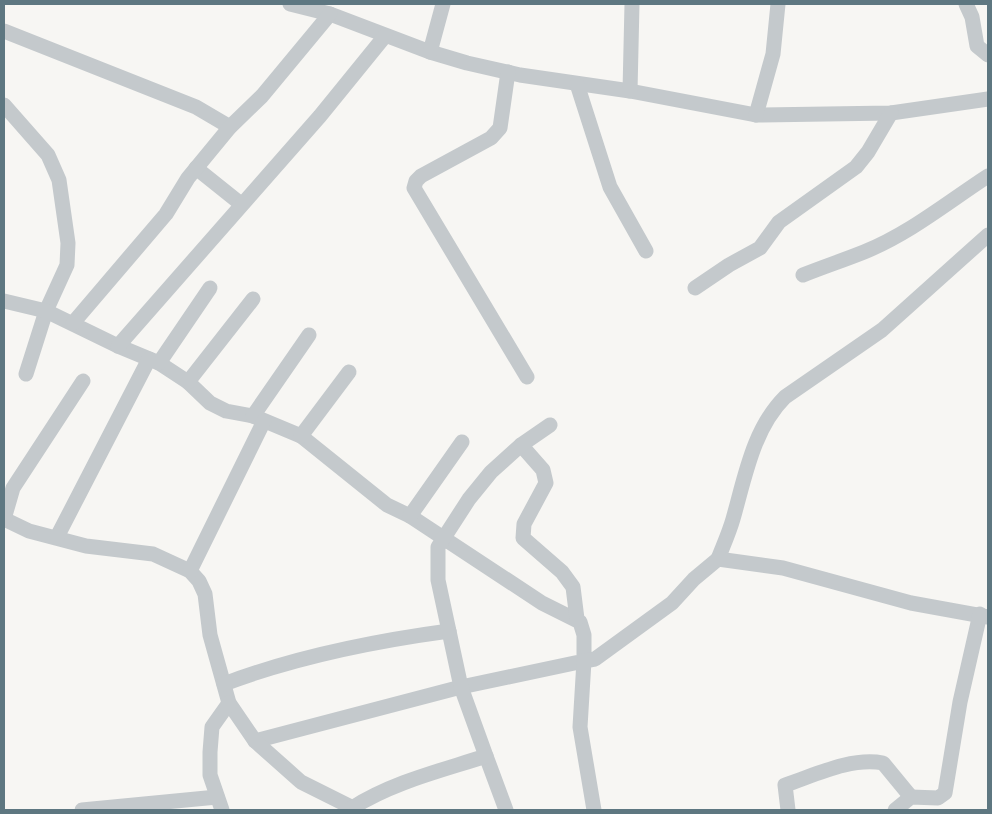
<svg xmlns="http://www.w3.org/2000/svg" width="992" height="814" font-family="'Roboto Condensed',sans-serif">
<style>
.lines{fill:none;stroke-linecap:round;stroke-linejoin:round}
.street{stroke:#c4c9cc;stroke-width:15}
</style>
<rect width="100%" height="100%" fill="#f7f6f3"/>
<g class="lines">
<g class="street">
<polyline points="290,4 330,14 430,52 467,63 520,75 630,91 756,115 891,113 988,99"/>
<polyline points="966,4 972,17 977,46 988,55"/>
<polyline points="4,31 196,107 230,127"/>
<polyline points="430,52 443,4"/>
<polyline points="508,72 500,128 491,138 421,176 416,181 414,188 527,377"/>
<polyline points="577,84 610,187 646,251"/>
<polyline points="630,91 632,4"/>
<polyline points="4,105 48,155 59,180 68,243 67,265 46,311 26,374"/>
<polyline points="756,115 773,54 778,4"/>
<polyline points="196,168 241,204"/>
<path d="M 803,275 C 823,267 844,260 864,252 C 909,234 948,202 988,176"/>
<polyline points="695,288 729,265 760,248 779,222 856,167 868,152 891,113"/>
<polyline points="4,301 46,311 118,346 159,363 188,382 210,403 226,411 253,416 301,436 387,505 410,516 542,603 580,622 584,635 584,661 461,687 255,741"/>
<polyline points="73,323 166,214 188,178 230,127 262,96 330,14"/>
<polyline points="118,346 320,116 385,36"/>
<polyline points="159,363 210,288"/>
<polyline points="188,382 253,299"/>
<polyline points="253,416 309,335"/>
<polyline points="301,436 349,372"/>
<polyline points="521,445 543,470 546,483 524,524 523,538 562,572 573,587 577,619"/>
<polyline points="410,516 462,442"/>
<polyline points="4,519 29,531 86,546 153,554 190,571 199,581 205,594 210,635 229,703 255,741 301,782 357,810"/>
<polyline points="4,519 13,488 83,381"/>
<polyline points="57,537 149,359"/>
<path d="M 718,559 C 723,546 729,533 733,519 C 745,477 753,429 785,397 L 882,330 L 988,235"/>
<polyline points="190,571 264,421"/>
<path d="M 224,684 C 295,657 375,641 449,631"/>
<polyline points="486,756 506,810"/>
<path d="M 352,808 C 393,782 440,771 486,756 L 461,687 L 438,580 L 438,547 L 469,499 L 491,472 L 521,445 L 550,425"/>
<polyline points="82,810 217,797"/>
<polyline points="222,810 210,775 210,752 212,727 229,703"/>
<polyline points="594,810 580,727 584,661 595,659 672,603 694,579 718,559 783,568 911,603 988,617"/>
<path d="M 788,810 L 785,785 C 815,775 851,757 883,763 L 911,797"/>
<polyline points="895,810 911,797 938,798 945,793 960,702 980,614"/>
</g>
</g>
<rect width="992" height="814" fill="none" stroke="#5e7781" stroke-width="10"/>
</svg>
